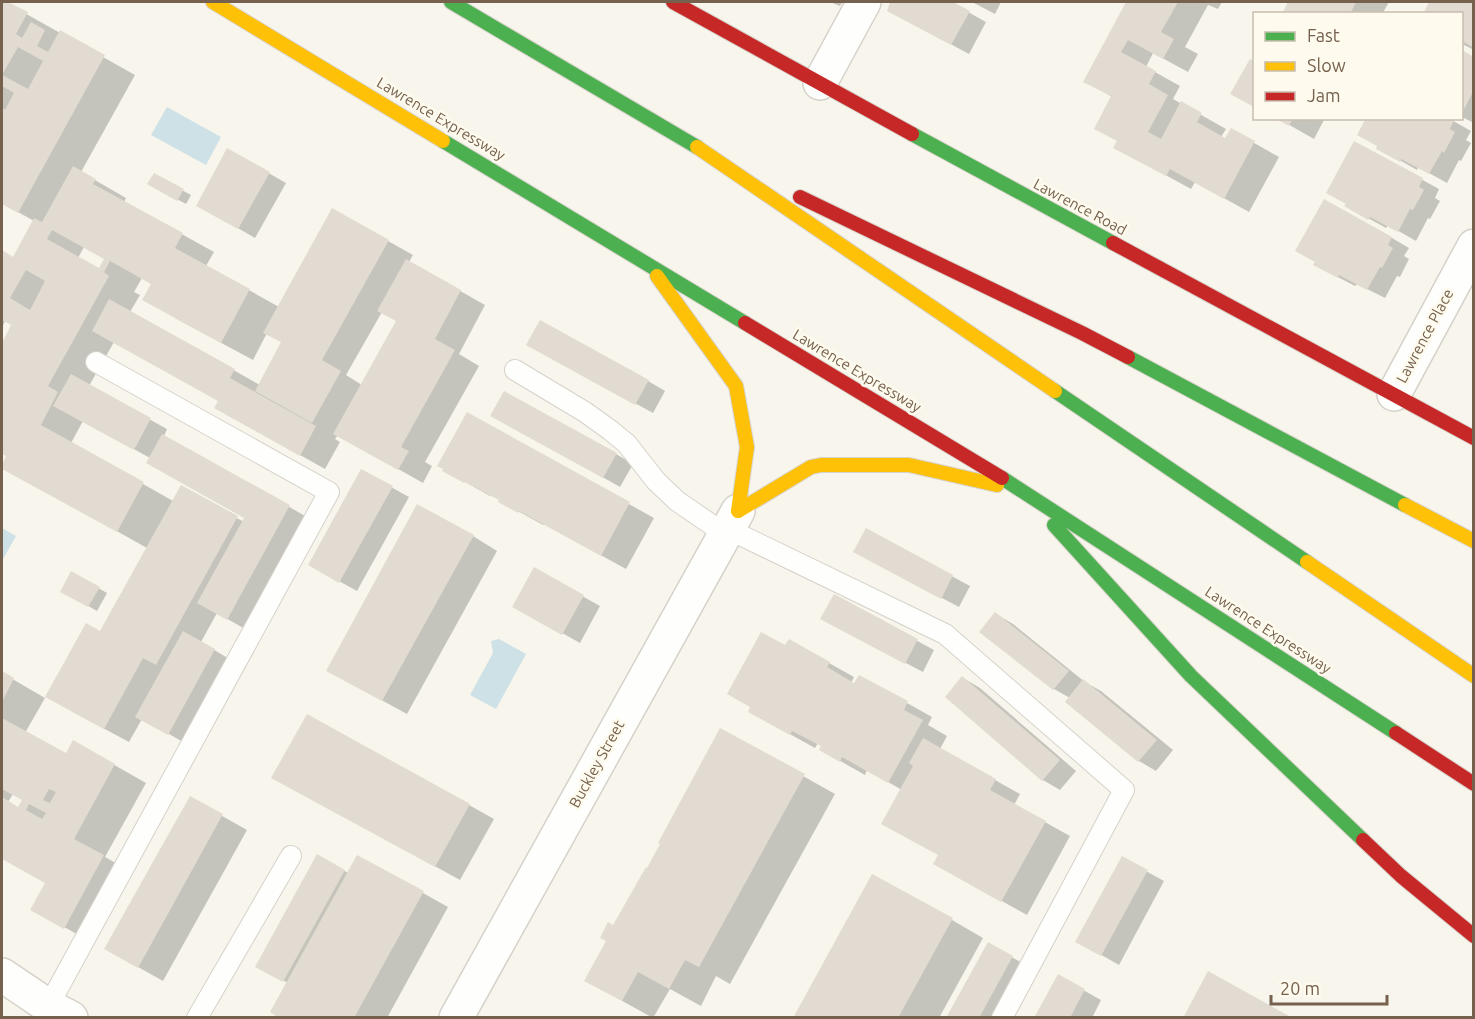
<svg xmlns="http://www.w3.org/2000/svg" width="1475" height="1019" font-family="Ubuntu,sans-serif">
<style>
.water{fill:#cee1e7}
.shadow{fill:#0003;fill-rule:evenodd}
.building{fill:#e2dbd1;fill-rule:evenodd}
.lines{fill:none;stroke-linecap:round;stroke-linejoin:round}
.lane-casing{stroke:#d6d2ca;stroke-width:22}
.street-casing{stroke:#d6d2ca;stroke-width:36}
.fast-casing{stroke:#d7d2ca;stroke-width:16}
.slow-casing{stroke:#d7d2ca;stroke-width:16}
.jam-casing{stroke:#d7d2ca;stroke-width:16}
.lane{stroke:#fefefc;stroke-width:20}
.street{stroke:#fefefc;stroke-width:33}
.fast{stroke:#4caf50;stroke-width:14}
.slow{stroke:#ffc107;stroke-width:14}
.jam{stroke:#c62828;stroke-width:14}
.labels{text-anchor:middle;stroke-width:5;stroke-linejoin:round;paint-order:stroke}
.street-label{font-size:15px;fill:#75614d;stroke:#fefbee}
</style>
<rect width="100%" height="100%" fill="#f7f5ec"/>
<g class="water">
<polygon points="167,107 221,137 206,165 151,135"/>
<polygon points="2,528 16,536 2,561"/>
<polygon points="499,639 526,654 496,709 470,695 493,653 491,641"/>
</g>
<g class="shadow">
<path d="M 2,2 L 5,2 L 135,75 L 81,172 L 126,198 L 124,202 L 214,252 L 206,266 L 279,307 L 388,241 L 413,255 L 409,262 L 485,305 L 459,354 L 479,366 L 425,462 L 432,466 L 423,483 L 338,435 L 335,439 L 340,442 L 325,469 L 241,422 L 220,401 L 114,342 L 89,386 L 167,429 L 164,436 L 314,521 L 252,633 L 217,613 L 201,642 L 231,660 L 185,743 L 142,719 L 129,742 L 71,711 L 101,633 L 147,548 L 2,467 L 8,456 L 2,453 L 2,346 L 13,325 L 5,321 L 2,328 L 2,252 L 14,259 L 34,221 L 2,203 ZM 84,247 L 106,259 L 100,270 L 78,258 ZM 142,278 L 152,284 L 175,318 L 253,360 L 267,333 L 282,342 L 260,385 L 130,312 L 140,295 L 134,292 ZM 382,312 L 397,321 L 362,385 L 346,375 ZM 83,421 L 150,458 L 246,518 L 244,522 L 181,487 L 173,501 L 71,443 Z"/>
<polygon points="830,2 842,2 840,6"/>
<polygon points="892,2 950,2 986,22 969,54 906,20 890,5"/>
<polygon points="972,2 1001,2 995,14"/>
<polygon points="1128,2 1222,2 1218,9 1208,5 1185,47 1198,54 1188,72 1153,53 1146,67 1180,86 1173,99 1226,129 1221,137 1226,140 1231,130 1279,157 1249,212 1195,182 1191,189 1140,161 1118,142 1112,97 1085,81"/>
<polygon points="1290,2 1389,2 1382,14 1283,14"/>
<polygon points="1431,2 1474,2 1474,50 1462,44 1462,14 1424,14"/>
<polygon points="1462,52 1474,58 1474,123 1462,117"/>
<polygon points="1251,61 1254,63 1254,106 1232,94"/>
<polygon points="1277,118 1325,118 1314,139"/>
<polygon points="1448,118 1471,131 1466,140 1471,143 1461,161 1459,160 1447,183 1418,167 1417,170 1378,148"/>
<polygon points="1355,143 1439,189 1435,198 1440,201 1430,219 1428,218 1416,241 1388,225 1386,228 1346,206"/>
<polygon points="228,150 286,183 255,238 198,205"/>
<polygon points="154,175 191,195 186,204 149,184"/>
<polygon points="1392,238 1409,248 1404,256 1409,259 1400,277 1397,276 1385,298 1357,284 1355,286 1332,274 1317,262"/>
<polygon points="545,354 648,381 665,391 653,413"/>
<polygon points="467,414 654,518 626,569 544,524 543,525 500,501 501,500 490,495 490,496 444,470"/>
<polygon points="507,423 616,454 633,464 620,487"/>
<polygon points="362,471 409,497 357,591 310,565"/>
<polygon points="866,530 970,586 959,607 872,561"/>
<polygon points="473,536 497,551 407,714 352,684"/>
<polygon points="534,569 600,606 580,643 514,606"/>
<polygon points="72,573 107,593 97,611 62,591"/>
<polygon points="834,596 934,650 923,672 839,628"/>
<polygon points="996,614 1013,624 1085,682 1101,691 1173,750 1156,771 1139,761 1067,702 1070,698 1054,689 981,632"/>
<polygon points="786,647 829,663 854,677 851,683 907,703 932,717 928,725 947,736 940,749 1020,794 1014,805 1070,836 1027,915 960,878 939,855 902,790 867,770 865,775 821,750 823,746 818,743 815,748 750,712"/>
<path d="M 2,673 L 45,698 L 25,733 L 67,755 L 74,742 L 146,783 L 105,857 L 121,866 L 82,937 L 32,909 L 47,883 L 3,859 L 2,862 ZM 13,794 L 24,800 L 19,809 L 8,802 Z"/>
<polygon points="963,678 980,688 1076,771 1060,790 1043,780"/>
<polygon points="721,730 835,794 730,984 716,976 701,1006 670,989 653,1018 617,998 614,927 648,870"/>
<polygon points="298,791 469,805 494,819 460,880"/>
<polygon points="190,798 247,830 163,981 106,949"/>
<polygon points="318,856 348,873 423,893 448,907 387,1018 282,1018 288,983 257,966"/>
<polygon points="1122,858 1164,881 1119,965 1077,941"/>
<polygon points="952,920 983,938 939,1018 794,1018"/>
<polygon points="989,944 1029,967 1001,1018 948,1018"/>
<polygon points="1058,976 1101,1000 1092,1018 1035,1018"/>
</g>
<g class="building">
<path d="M 2,2 L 8,2 L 28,12 L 16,34 L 22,38 L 31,22 L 45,30 L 37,46 L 48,52 L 60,30 L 105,55 L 18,213 L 2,204 L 2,107 L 5,110 L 14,93 L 2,86 ZM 18,47 L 43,61 L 28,89 L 2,75 Z"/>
<polygon points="890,2 953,2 970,11 951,45 887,11"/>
<polygon points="1126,2 1178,2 1161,32 1174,39 1163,59 1128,40 1121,52 1156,71 1149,84 1168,95 1148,132 1161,139 1181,101 1202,113 1197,122 1225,138 1231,128 1255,141 1224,199 1170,169 1166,176 1113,148 1117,141 1094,129 1111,96 1083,82"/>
<polygon points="1288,2 1356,2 1350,14 1282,14"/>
<polygon points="1429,2 1474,2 1474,48 1464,42 1462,47 1462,14 1423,14"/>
<polygon points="1462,50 1474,57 1474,95 1472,94 1462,113"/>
<polygon points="1250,59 1254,61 1254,107 1230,94"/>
<polygon points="1275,118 1293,118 1289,126"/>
<polygon points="1366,118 1451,118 1454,120 1450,129 1455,132 1444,153 1442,151 1429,174 1401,159 1400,162 1376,149 1377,146 1357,135"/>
<polygon points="1354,141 1423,178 1419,187 1424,190 1413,210 1410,209 1398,232 1370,217 1368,220 1344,206 1346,204 1326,193"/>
<polygon points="227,148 270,172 238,229 196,206"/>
<path d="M 73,166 L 96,179 L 93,184 L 183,233 L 175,248 L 250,289 L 221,343 L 142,300 L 151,284 L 110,261 L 104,272 L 109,276 L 48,386 L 58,392 L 41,425 L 144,482 L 117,532 L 2,469 L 2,465 L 6,456 L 2,454 L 2,343 L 11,325 L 2,320 L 2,250 L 13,257 L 34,218 L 42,222 ZM 52,230 L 104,259 L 99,268 L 47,239 ZM 26,270 L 45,281 L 30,310 L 10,298 Z"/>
<polygon points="154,173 184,189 177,201 147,184"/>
<polygon points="1324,199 1392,237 1388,245 1393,248 1382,268 1380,267 1367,290 1339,275 1338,278 1313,265 1315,262 1295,251"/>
<polygon points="332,208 389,240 322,360 341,371 312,423 255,391 281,342 263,333"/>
<polygon points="406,259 461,290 435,339 455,350 401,447 409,451 398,470 333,434 396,321 377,311"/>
<polygon points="109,299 235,369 230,378 316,426 300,456 214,408 218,401 92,331"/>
<polygon points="540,320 649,380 635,405 526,345"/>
<polygon points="71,374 151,418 134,450 53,406"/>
<polygon points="504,391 617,453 603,478 490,416"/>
<polygon points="467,412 630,502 601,556 519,511 518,513 498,502 499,500 465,482 464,483 442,471 443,469 437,466"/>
<polygon points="162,434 290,505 227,620 197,603 244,518 146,463"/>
<polygon points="361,469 393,486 339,583 308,565"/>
<polygon points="181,485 238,516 156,665 143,658 104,729 45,697 86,623 100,631"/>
<polygon points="417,504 474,535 382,701 326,671"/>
<polygon points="866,528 953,575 941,599 853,552"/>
<polygon points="534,567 584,595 562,635 512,607"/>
<polygon points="71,571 100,587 88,607 60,592"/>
<polygon points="834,594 918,639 905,664 820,619"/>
<polygon points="995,612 1069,671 1053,690 979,632"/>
<polygon points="183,631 215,649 168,735 135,717"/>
<polygon points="761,632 785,645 789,639 830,662 827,667 854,683 859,675 908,701 904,710 923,720 888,783 842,757 840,762 819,750 821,746 792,731 790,735 748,712 750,707 727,694"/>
<polygon points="2,671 14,678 2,702"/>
<polygon points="962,676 1060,760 1042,781 945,697"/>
<polygon points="1083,679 1157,740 1138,762 1065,702"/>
<polygon points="307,714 470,804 435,867 271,778"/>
<path d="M 2,718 L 66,753 L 73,740 L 115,764 L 74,839 L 104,855 L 64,929 L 30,910 L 45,883 L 2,859 L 2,797 L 18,807 L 22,800 L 2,789 ZM 49,789 L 56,792 L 50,803 L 43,800 ZM 29,804 L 46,813 L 42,819 L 26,810 Z"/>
<polygon points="720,728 805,774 699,967 685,960 669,989 638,972 622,1001 584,981 606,941 600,938 608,922 613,925 646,867 647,868 660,844 658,843"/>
<polygon points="923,738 996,779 990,790 1046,821 1001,902 933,864 938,855 881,824 913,766 909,763"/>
<polygon points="190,796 223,814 138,968 104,949"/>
<polygon points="317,854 345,870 283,982 255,967"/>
<polygon points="357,855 424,891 354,1018 279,1018 270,1012"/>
<polygon points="1122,856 1148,870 1101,956 1075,942"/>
<polygon points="872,874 953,918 898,1018 793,1018"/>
<polygon points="988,942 1013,956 979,1018 946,1018"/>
<polygon points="1208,971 1289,1016 1288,1018 1183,1018"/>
<polygon points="1058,974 1085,989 1070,1018 1034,1018"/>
</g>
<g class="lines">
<defs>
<g id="lane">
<polyline points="515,370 585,412 610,430 627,444 656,481 677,501 725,534"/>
<polyline points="728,529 945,634 1124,790 1002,1018"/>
<polyline points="44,1014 329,492 96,362"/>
<polyline points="197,1018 291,856"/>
</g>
<g id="street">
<polyline points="820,83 864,2"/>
<polyline points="1394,394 1474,246"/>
<polyline points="2,975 48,1006 71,1018"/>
<polyline points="456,1018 738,511"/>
</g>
<g id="fast">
<polyline points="451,2 697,147"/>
<polyline points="912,134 1113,243"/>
<polyline points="443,141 745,323"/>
<polyline points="1128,357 1405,505"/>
<polyline points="1055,391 1307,562"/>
<polyline points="1002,478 1396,733"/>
<polyline points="1054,525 1191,676 1363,840"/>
</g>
<g id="slow">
<polyline points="213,2 443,141"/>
<polyline points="697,147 1055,391"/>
<polyline points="657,276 736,386 747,447 738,511"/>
<polyline points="1405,505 1474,541"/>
<polyline points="738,511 811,467 821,465 909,465 997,485"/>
<polyline points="1307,562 1474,676"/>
</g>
<g id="jam">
<polyline points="673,2 912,134"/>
<polyline points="800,197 1082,333 1128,357"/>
<polyline points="1113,243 1474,438"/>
<polyline points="745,323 1002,478"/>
<polyline points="1396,733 1474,784"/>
<polyline points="1363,840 1401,876 1474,936"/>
</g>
</defs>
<use href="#lane" class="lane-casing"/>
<use href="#street" class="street-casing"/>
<use href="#fast" class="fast-casing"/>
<use href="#slow" class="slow-casing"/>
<use href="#jam" class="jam-casing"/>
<use href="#lane" class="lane"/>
<use href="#street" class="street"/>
<use href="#fast" class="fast"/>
<use href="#slow" class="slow"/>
<use href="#jam" class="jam"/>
</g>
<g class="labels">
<g class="street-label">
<text transform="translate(441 119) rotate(31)" y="5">Lawrence Expressway</text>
<text transform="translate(1080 207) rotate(28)" y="5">Lawrence Road</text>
<text transform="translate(1425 336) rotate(-62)" y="5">Lawrence Place</text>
<text transform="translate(857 371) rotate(31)" y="5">Lawrence Expressway</text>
<text transform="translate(1268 630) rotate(33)" y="5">Lawrence Expressway</text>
<text transform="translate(597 764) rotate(-61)" y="5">Buckley Street</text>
</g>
</g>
<rect width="1475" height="1019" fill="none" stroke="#75614d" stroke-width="6"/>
<rect x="1253" y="12" width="210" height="108" fill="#fefbee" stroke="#c7bdae" stroke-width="1.5"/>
<rect x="1265" y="32" width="30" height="9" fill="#4caf50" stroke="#c7bdae" stroke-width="1.5"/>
<text x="1307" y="42" font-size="18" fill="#75614d">Fast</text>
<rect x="1265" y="62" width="30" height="9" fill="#ffc107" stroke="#c7bdae" stroke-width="1.5"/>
<text x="1307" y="72" font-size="18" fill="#75614d">Slow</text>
<rect x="1265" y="92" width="30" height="9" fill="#c62828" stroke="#c7bdae" stroke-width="1.5"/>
<text x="1307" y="102" font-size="18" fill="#75614d">Jam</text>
<path d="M1271 995v9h116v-9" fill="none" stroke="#75614d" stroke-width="3"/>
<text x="1280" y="995" font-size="18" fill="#75614d" stroke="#fefbee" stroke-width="4.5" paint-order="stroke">20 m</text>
</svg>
